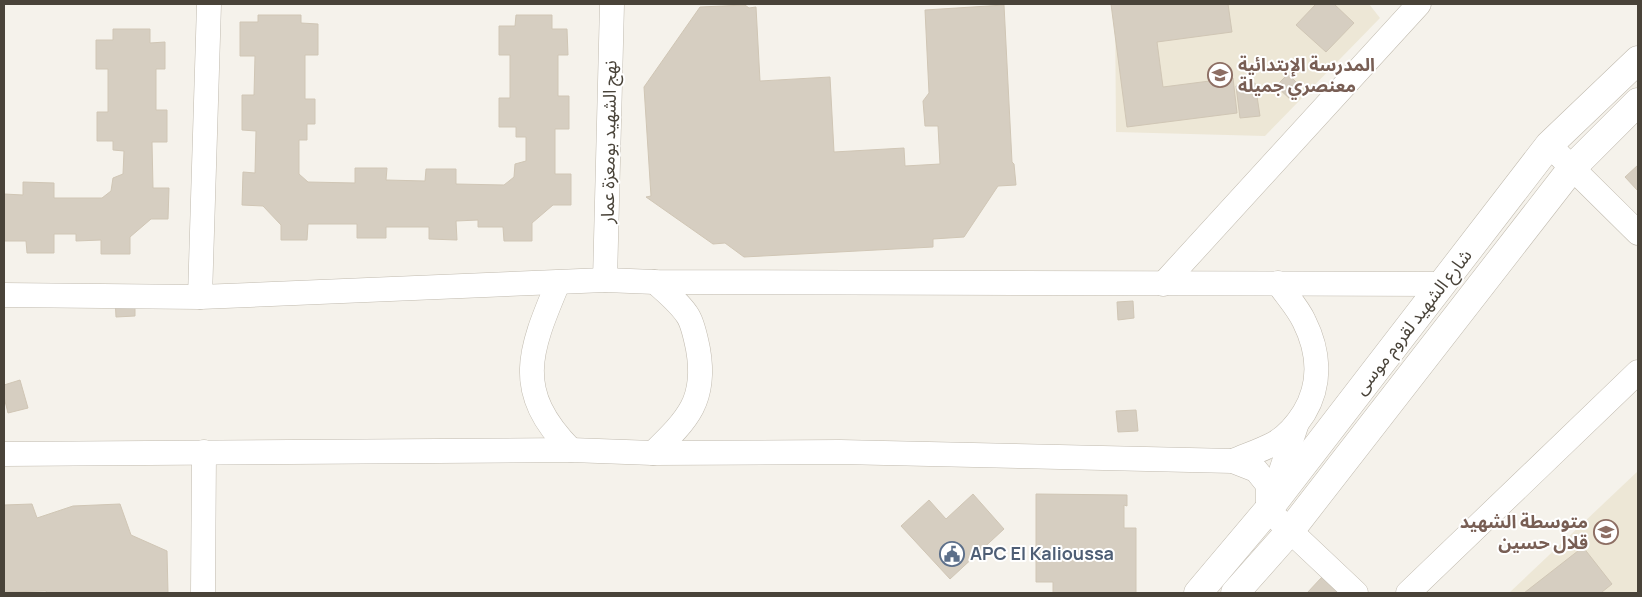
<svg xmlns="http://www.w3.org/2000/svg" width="1642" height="597" font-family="Manrope,'Noto Sans Arabic',sans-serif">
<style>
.education{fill:#ede7d6}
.building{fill:#d6cec1;stroke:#d0c6b5}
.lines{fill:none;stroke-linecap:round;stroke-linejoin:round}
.minor-casing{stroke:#c0baae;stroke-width:25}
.tertiary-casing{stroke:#c0baae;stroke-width:29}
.minor{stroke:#fff;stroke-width:24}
.tertiary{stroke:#fff;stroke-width:28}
.labels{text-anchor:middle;stroke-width:4;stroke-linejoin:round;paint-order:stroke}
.education-label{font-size:18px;font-weight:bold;fill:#785e54;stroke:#fff;text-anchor:start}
.street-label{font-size:18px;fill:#494339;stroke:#fff}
.service-label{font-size:18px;font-weight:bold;fill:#4e5e75;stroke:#fff;text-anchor:start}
</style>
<rect width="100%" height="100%" fill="#f5f2eb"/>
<g class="education">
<polygon points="1115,4 1369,4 1380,18 1265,136 1116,132"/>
<polygon points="1638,471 1638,593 1509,593"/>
</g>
<g class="building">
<polygon points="1111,4 1228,4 1232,32 1157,42 1163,87 1233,78 1237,113 1127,127"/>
<polygon points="1316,4 1334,4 1354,23 1326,52 1296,25"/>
<polygon points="745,5 749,8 756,7 760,81 830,77 834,152 904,148 905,166 940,164 938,126 925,126 923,101 929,93 925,10 1004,5 1012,162 1014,164 1016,185 998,186 964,237 933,239 933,247 744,257 725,243 713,244 646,197 651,196 644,87 700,7"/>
<polygon points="258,15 301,15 301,23 318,24 318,55 305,55 305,99 315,99 315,124 307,124 307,140 299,140 299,174 308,182 355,183 355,168 387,168 386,180 425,181 426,169 456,169 456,184 504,185 514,177 515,164 526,161 526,137 516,137 516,127 499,127 499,98 510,98 510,55 499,55 499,26 515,26 516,15 552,15 552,29 567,29 568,55 558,55 558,96 569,96 569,129 555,129 555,174 571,174 571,205 553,205 532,223 532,241 504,241 503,227 478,227 478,220 456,221 457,240 429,239 429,227 386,227 386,238 357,238 357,224 308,224 307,240 281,240 281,225 263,206 242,205 243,172 255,173 256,131 242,130 242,95 254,95 255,56 240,56 240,22 258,22"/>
<polygon points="113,29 150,29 150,43 165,42 165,69 156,69 156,110 167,110 167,142 152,142 153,188 169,188 168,219 151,219 130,237 130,254 101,254 101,240 76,241 76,234 54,234 54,253 27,253 26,241 4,241 4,194 23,195 23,182 54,183 54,198 102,198 111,191 113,178 123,174 124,151 113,150 113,141 97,141 97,112 108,112 108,69 96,69 96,40 113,40"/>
<polygon points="1288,74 1302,88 1291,100 1276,86"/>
<polygon points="1255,83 1260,116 1240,118 1236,86"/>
<polygon points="1638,165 1638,191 1625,177"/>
<polygon points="135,297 135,316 116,317 115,298"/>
<polygon points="1133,301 1134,318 1118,320 1117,302"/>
<polygon points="20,380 28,408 8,413 4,397 4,385"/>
<polygon points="1136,410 1138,431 1118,432 1116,411"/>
<polygon points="973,494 1004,529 950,579 901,526 929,500 946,519"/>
<polygon points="1036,494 1127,495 1127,506 1124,505 1124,528 1136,528 1136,593 1053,593 1053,582 1036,582"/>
<polygon points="32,504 37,518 73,506 120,504 131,535 167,551 168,593 47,593 46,591 4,592 4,505"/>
<polygon points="1583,547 1612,584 1602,592 1603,593 1524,593"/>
<polygon points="1322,577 1340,593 1307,593"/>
</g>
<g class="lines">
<defs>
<g id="minor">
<polyline points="1549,145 1638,233"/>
<polyline points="605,280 612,4"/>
<path d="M 558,283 C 529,352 513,391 571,450"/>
<polyline points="1163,284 1419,4"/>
<polyline points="4,295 200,297 605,280 655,282 1443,284"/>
<polyline points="200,297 209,4"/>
<path d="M 653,453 C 688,419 707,400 698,349 C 696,339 693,324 688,316 C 680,303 666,292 655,282"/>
<polyline points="4,454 571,450 653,453 840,452 1233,461 1256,470 1268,485 1268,510 1356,593"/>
<path d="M 1233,461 C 1247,455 1262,450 1275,443 C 1287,436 1297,424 1304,413 C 1322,383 1319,351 1304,321 C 1298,308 1286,295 1278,283"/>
<polyline points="1271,501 1296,426"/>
<polyline points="203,593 204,452"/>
<polyline points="1408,593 1638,372"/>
</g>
<g id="tertiary">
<polyline points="1198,593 1268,510 1549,145 1638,60"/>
<polyline points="1235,593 1290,531 1572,168 1638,102"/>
</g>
</defs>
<use href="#minor" class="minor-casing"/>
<use href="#tertiary" class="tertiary-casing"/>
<use href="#minor" class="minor"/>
<use href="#tertiary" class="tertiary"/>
</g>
<defs>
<symbol id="school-ring" viewBox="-11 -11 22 22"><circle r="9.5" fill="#fff" stroke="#8d6e63" stroke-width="1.5"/><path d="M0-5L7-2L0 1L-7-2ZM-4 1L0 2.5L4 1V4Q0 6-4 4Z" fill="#8d6e63"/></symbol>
<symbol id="civic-ring" viewBox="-11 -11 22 22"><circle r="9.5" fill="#fff" stroke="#5c6f8a" stroke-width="1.5"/><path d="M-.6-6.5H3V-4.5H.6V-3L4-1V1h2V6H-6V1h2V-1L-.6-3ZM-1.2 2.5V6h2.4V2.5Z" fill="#5c6f8a"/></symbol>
</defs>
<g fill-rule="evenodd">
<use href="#school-ring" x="1206" y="61" width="28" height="28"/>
<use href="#school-ring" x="1592" y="518" width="28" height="28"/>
<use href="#civic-ring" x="938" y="540" width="28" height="28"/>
</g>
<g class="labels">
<g class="education-label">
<text x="1238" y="71">المدرسة الإبتدائية<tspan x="1238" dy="21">معنصري جميلة</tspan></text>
<text x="1588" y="528" text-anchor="end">متوسطة الشهيد<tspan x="1588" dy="21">قلال حسين</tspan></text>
</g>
<g class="street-label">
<text transform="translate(609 142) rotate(-89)" y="6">نهج الشهيد بومعزة عمار</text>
<text transform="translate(1413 322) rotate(-52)" y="6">شارع الشهيد لقروم موسى</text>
</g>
<g class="service-label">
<text x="970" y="560">APC El Kalioussa</text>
</g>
</g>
<rect width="1642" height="597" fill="none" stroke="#494339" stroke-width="10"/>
</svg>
